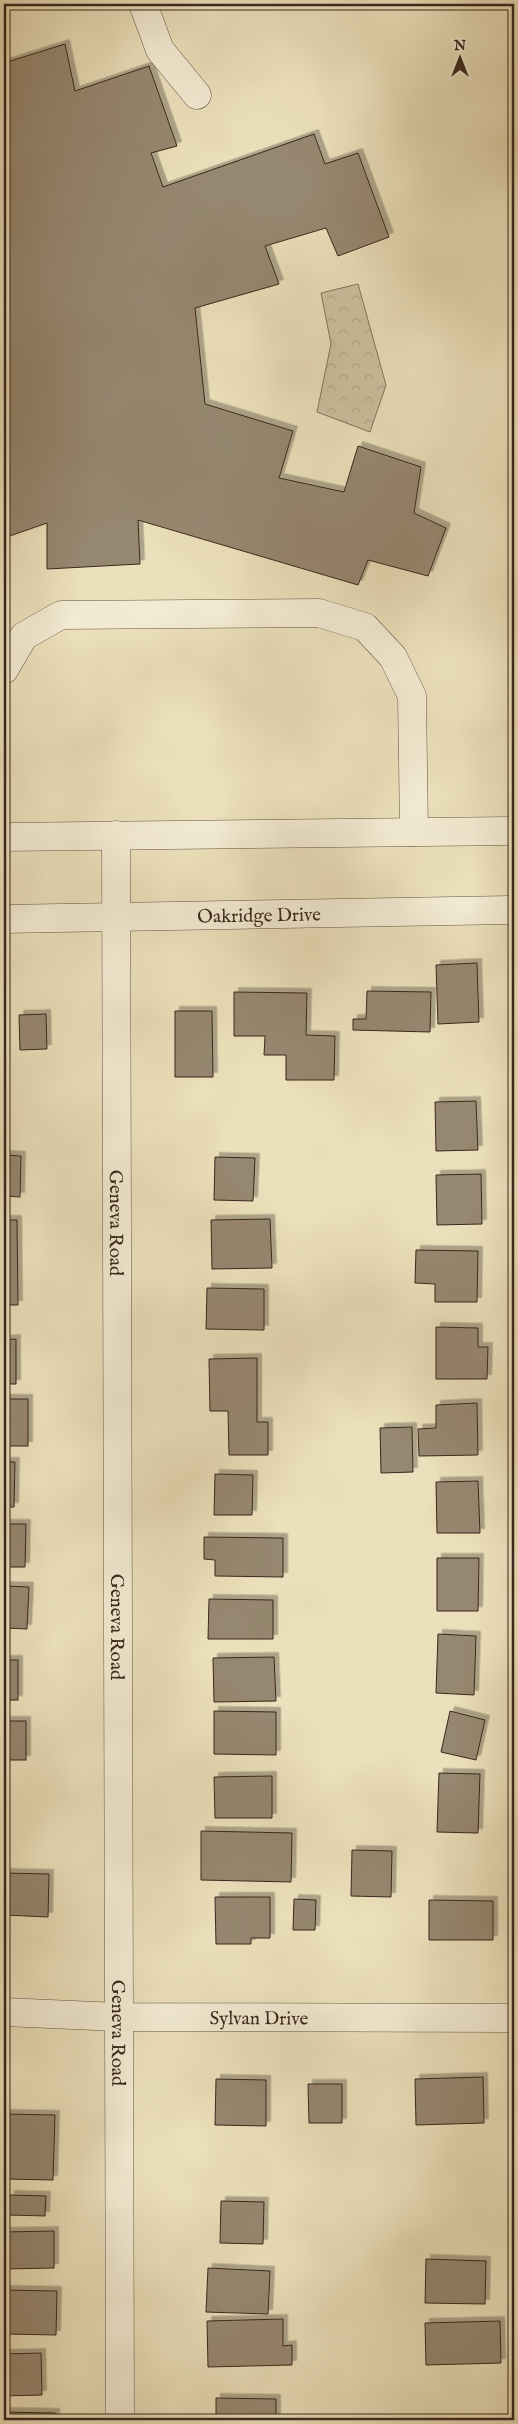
<svg xmlns="http://www.w3.org/2000/svg" width="518" height="2424" font-family="'IM FELL English',serif">
<style>
.park{fill:url(#park-crowns);stroke:#83745e}
.building{fill:#96876f;stroke:#39271d;filter:url(#shadow)}
.lines{fill:none;stroke-linecap:round;stroke-linejoin:round}
.minor-casing{stroke:#654;stroke-width:29}
.minor{stroke:#f2ebd3;stroke-width:28}
.labels{text-anchor:middle;stroke-width:4.5;stroke-linejoin:round;paint-order:stroke}
.street-label{font-size:19px;fill:#39271d;stroke:#f2ebd3}
</style>
<defs>
<pattern id="park-crowns" width="20" height="18" patternUnits="userSpaceOnUse" patternTransform="scale(1.25)"><rect width="20" height="18" fill="#cdc1a0"/><path d="M2 6a3 3 0 1 1 6 0M12 15a3 3 0 1 1 6 0" fill="none" stroke="#b1a689"/></pattern>
<filter id="shadow"><feDropShadow dx="4.5" dy="-4.5" stdDeviation="0" flood-color="#0004"/></filter>
</defs>
<rect width="100%" height="100%" fill="#ebe0bb"/>
<filter id="stains"><feTurbulence type="fractalNoise" baseFrequency=".004" numOctaves="4"/><feColorMatrix values="0 0 0 0 .2 0 0 0 0 .09 0 0 0 0 .02 0 0 0 .5 -.17"/></filter>
<radialGradient id="worn" r=".72"><stop offset=".6" stop-color="#630" stop-opacity="0"/><stop offset="1" stop-color="#630" stop-opacity=".3"/></radialGradient>
<polygon class="park" points="358,284 386,385 370,432 317,412 331,344 321,293"/>
<g class="building">
<polygon points="65,44 75,91 149,66 177,146 151,153 163,187 314,134 325,164 358,153 389,237 338,256 326,228 265,246 279,284 195,308 205,404 293,431 279,478 344,492 358,446 421,467 414,513 446,528 428,576 368,560 358,585 138,520 140,564 47,569 47,523 4,538 4,276 9,277 4,256 4,63"/>
<polygon points="477,963 479,1022 438,1024 436,965"/>
<polygon points="367,991 431,992 430,1032 353,1030 353,1019 366,1019"/>
<polygon points="234,992 307,993 306,1035 335,1036 334,1080 286,1080 286,1055 264,1055 265,1036 234,1036"/>
<polygon points="175,1011 212,1011 213,1077 175,1077"/>
<polygon points="46,1014 47,1049 20,1050 19,1015"/>
<polygon points="476,1101 478,1150 436,1151 435,1102"/>
<polygon points="4,1155 21,1156 20,1197 4,1196"/>
<polygon points="215,1157 255,1158 253,1201 214,1200"/>
<polygon points="481,1174 482,1224 437,1225 436,1175"/>
<polygon points="270,1219 272,1268 212,1269 211,1220"/>
<polygon points="4,1220 17,1220 18,1305 4,1305"/>
<polygon points="416,1250 478,1251 477,1302 435,1302 435,1284 415,1283"/>
<polygon points="207,1288 264,1289 264,1330 206,1329"/>
<polygon points="436,1327 478,1328 478,1347 488,1347 487,1379 436,1379"/>
<polygon points="16,1339 16,1384 4,1384 4,1340"/>
<polygon points="257,1358 257,1422 268,1422 268,1455 229,1455 228,1411 210,1411 209,1359"/>
<rect x="4" y="1399" width="24" height="47"/>
<polygon points="477,1403 478,1455 419,1456 418,1429 436,1428 436,1405"/>
<polygon points="412,1427 413,1472 381,1473 380,1428"/>
<polygon points="4,1462 15,1462 14,1507 4,1507"/>
<polygon points="215,1474 253,1475 252,1515 214,1515"/>
<polygon points="478,1481 480,1533 437,1533 436,1482"/>
<polygon points="4,1524 26,1524 25,1567 4,1567"/>
<polygon points="204,1537 283,1538 283,1577 215,1576 215,1560 204,1559"/>
<polygon points="437,1558 479,1558 478,1611 437,1611"/>
<polygon points="4,1586 29,1587 27,1629 4,1628"/>
<polygon points="209,1599 273,1600 273,1639 208,1639"/>
<polygon points="438,1634 476,1636 474,1695 436,1693"/>
<polygon points="274,1657 276,1701 214,1702 213,1658"/>
<rect x="4" y="1660" width="14" height="40"/>
<polygon points="214,1711 276,1712 276,1755 214,1754"/>
<polygon points="450,1711 485,1720 476,1760 441,1752"/>
<rect x="4" y="1721" width="22" height="39"/>
<polygon points="439,1773 480,1774 478,1833 437,1832"/>
<polygon points="272,1776 272,1818 215,1818 214,1777"/>
<polygon points="201,1831 292,1833 291,1882 201,1880"/>
<polygon points="352,1850 392,1851 391,1897 351,1896"/>
<polygon points="4,1873 49,1874 48,1917 4,1915"/>
<polygon points="215,1897 270,1897 270,1938 251,1938 251,1944 216,1944"/>
<polygon points="294,1899 316,1900 315,1930 293,1930"/>
<polygon points="429,1900 493,1901 493,1940 429,1940"/>
<polygon points="483,2077 484,2123 416,2125 415,2079"/>
<polygon points="216,2079 266,2080 266,2126 215,2125"/>
<polygon points="308,2084 342,2084 342,2123 309,2123"/>
<polygon points="6,2114 55,2115 53,2180 5,2179"/>
<polygon points="10,2195 46,2196 45,2216 9,2215"/>
<polygon points="221,2201 264,2202 263,2244 220,2243"/>
<polygon points="54,2231 54,2268 4,2269 4,2232"/>
<polygon points="426,2259 486,2261 485,2304 425,2303"/>
<polygon points="208,2268 270,2271 268,2314 206,2312"/>
<polygon points="4,2290 57,2291 56,2335 4,2334"/>
<polygon points="283,2319 283,2346 292,2345 292,2365 208,2367 207,2321"/>
<polygon points="500,2321 501,2363 426,2365 425,2323"/>
<polygon points="41,2353 42,2395 4,2396 4,2354"/>
<polygon points="216,2398 276,2399 276,2420 216,2420"/>
<polygon points="4,2412 55,2413 55,2420 4,2420"/>
</g>
<g class="lines">
<defs>
<g id="minor">
<polyline points="143,4 160,50 197,95"/>
<polyline points="4,670 24,636 61,615 319,613 365,627 393,657 412,696 414,832"/>
<path id="s1" d="M 116,835 L 120,2420"/>
<polyline points="4,837 514,831"/>
<path id="s2" d="M 4,919 L 514,910"/>
<path id="s3" d="M 4,2012 L 119,2017 L 514,2018"/>
</g>
</defs>
<use href="#minor" class="minor-casing"/>
<use href="#minor" class="minor"/>
</g>
<g class="labels">
<g class="street-label">
<text dy="7" stroke="none"><textPath href="#s2" startOffset="255">Oakridge Drive</textPath></text>
<text dy="7" stroke="none"><textPath href="#s1" startOffset="388">Geneva Road</textPath></text>
<text dy="7" stroke="none"><textPath href="#s1" startOffset="792">Geneva Road</textPath></text>
<text dy="7" stroke="none"><textPath href="#s3" startOffset="255">Sylvan Drive</textPath></text>
<text dy="7" stroke="none"><textPath href="#s1" startOffset="1198">Geneva Road</textPath></text>
</g>
</g>
<rect width="518" height="2424" fill="none" stroke="#ebe0bb" stroke-width="20"/>
<rect x="5" y="5" width="508" height="2414" fill="none" stroke="#39271d" stroke-width="2.5"/>
<rect x="10" y="10" width="498" height="2404" fill="none" stroke="#39271d"/>
<g transform="translate(460 58)" stroke="#f2ebd3" stroke-width="4" paint-order="stroke">
<path d="M0-4L9 19L0 12L-9 19Z" fill="#39271d"/>
<text y="-8" font-size="14" font-weight="bold" text-anchor="middle" fill="#39271d">N</text>
</g>
<rect width="100%" height="100%" filter="url(#stains)"/>
<rect width="100%" height="100%" fill="url(#worn)"/>
</svg>
